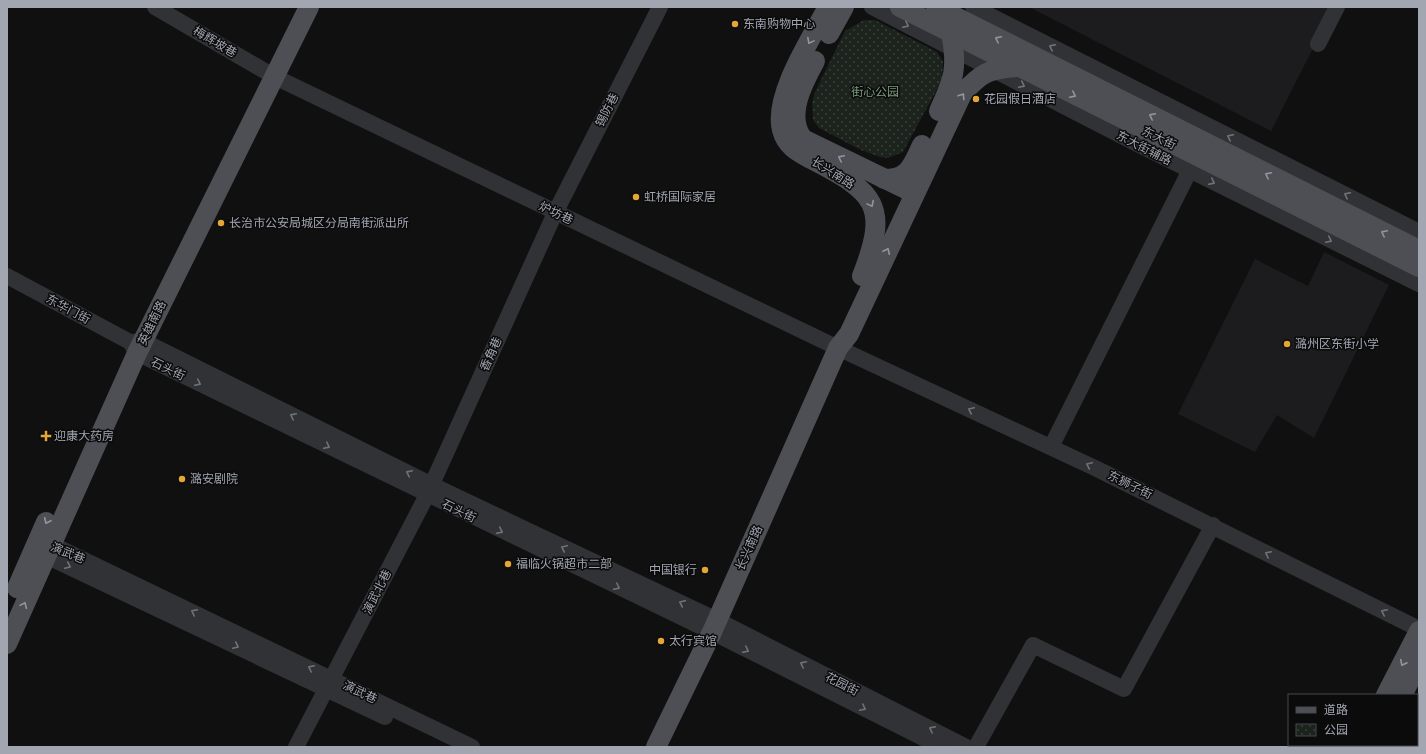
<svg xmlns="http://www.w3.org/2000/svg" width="1426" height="754" font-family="'Public Sans','Noto Sans SC',sans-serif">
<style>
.built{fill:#1c1c1e}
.park{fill:url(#park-dots)}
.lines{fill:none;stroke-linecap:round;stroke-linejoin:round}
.minor{stroke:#313235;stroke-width:16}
.major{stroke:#4d4f54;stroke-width:20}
.oneway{stroke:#6f7279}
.oneway2{stroke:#91959e}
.poi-dot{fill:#e4a634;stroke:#0b0b0c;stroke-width:1.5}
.labels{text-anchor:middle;stroke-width:3;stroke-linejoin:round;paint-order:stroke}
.poi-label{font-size:12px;fill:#a2a6b1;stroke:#0b0b0c;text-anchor:start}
.street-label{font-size:12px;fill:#a2a6b1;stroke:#0b0b0c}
.park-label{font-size:12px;fill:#799b7b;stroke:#0b0b0c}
</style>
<defs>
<pattern id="park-dots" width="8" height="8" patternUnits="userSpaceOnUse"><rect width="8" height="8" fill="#1c231d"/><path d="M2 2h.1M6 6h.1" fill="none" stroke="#3a403b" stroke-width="1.8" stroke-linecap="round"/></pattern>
</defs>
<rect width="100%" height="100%" fill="#101011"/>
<g class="built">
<polygon points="1029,7 1334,7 1271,131"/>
<polygon points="1324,252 1389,285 1314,438 1277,415 1255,452 1178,414 1255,259 1308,286"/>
</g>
<polygon class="park" points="864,20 875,20 937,52 943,62 942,80 903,152 888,158 880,157 861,150 819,128 813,120 812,103 815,92 845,31"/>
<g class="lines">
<g class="minor">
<polyline points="155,7 275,77 838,348 1095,468 1419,629"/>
<polyline points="872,7 1139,145 1419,284"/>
<polyline points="973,7 1419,232"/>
<polyline points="1318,44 1337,7"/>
<polyline points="7,276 130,342 137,353 712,632 941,747"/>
<polyline points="131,342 143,341 432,485 717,620 966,747"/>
<polyline points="1051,447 1190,170"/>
<polyline points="41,545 51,544 472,747"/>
<polyline points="38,548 46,556 385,717"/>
<polyline points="296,747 427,495 555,213 660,7"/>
<polyline points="976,747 1033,645 1124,689 1213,525"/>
</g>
<g class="major">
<path d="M 828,7 C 812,37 773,96 782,130 C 786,146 798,152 811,159 C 875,192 890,205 862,276"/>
<polyline points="900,7 1419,267"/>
<polyline points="936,7 1419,250"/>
<polyline points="829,34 844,7"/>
<path d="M 815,61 C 803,83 785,116 803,139 L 914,193"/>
<path d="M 939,111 C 954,79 958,68 951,33"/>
<path d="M 884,179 C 909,179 912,166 922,145"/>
<polyline points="17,588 46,522"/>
<polyline points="7,644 137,353 309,7"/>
<polyline points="1386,695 1419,631"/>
<polyline points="1402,695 1419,663"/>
<path d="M 656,747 L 712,632 L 838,348 L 849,334 L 962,94 C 981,73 988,69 1017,67"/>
<polyline points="1359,747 1360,745"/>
<polyline points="1375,747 1376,745"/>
</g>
</g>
<defs><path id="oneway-chevron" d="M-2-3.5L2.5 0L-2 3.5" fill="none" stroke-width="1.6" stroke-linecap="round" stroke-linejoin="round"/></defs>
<g class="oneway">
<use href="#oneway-chevron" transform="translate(906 25) rotate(27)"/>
<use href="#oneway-chevron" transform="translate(1052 47) rotate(-153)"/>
<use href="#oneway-chevron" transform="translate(1022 85) rotate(27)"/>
<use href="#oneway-chevron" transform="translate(1230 137) rotate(-153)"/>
<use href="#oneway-chevron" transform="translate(1212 182) rotate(26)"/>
<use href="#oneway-chevron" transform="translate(1347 195) rotate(-153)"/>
<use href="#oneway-chevron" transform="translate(1329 240) rotate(26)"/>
<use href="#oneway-chevron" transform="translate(198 383) rotate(26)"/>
<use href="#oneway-chevron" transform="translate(971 410) rotate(-155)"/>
<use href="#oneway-chevron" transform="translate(293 416) rotate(-154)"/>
<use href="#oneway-chevron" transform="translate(327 446) rotate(26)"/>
<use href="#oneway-chevron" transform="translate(1089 465) rotate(-155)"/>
<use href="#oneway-chevron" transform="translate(409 473) rotate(-154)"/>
<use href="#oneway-chevron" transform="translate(500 531) rotate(26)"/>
<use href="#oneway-chevron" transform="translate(564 548) rotate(-155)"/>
<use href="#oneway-chevron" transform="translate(1268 554) rotate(-153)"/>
<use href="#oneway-chevron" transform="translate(68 566) rotate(25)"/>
<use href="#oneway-chevron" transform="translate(617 587) rotate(26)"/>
<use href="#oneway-chevron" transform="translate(682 603) rotate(-155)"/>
<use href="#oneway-chevron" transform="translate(194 612) rotate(-154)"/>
<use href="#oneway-chevron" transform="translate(1384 612) rotate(-154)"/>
<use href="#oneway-chevron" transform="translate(236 646) rotate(25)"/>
<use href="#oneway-chevron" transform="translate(746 650) rotate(27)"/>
<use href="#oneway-chevron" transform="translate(803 664) rotate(-153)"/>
<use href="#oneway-chevron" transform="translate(311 668) rotate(-154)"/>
<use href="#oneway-chevron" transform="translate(863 708) rotate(27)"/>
<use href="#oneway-chevron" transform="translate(932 729) rotate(-153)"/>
</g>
<g class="oneway2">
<use href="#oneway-chevron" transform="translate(998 39) rotate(-153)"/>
<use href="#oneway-chevron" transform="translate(810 41) rotate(118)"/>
<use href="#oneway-chevron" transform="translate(1073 95) rotate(27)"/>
<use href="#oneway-chevron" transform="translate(962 96) rotate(-57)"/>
<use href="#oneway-chevron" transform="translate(1152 116) rotate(-153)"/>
<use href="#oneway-chevron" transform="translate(841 158) rotate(-154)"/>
<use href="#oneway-chevron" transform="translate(1268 175) rotate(-153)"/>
<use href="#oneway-chevron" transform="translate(871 204) rotate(62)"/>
<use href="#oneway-chevron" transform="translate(1384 233) rotate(-153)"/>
<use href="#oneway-chevron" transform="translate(887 251) rotate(-65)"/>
<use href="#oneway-chevron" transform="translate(47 521) rotate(115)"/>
<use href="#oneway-chevron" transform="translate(24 605) rotate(-66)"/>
<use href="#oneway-chevron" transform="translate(1403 663) rotate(117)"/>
</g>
<g class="poi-dot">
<circle cx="735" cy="24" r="4"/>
<circle cx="976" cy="99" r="4"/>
<circle cx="636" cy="197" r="4"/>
<circle cx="221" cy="223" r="4"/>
<circle cx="1287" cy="344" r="4"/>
<path d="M44 430h4v4h4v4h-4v4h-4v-4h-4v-4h4z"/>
<circle cx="182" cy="479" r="4"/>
<circle cx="508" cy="564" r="4"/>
<circle cx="705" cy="570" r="4"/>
<circle cx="661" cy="641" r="4"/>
</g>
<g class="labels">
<g class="poi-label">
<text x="743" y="28">东南购物中心</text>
<text x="984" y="103">花园假日酒店</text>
<text x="644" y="201">虹桥国际家居</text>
<text x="229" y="227">长治市公安局城区分局南街派出所</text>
<text x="1295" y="348">潞州区东街小学</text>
<text x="54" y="440">迎康大药房</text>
<text x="190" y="483">潞安剧院</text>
<text x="516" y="568">福临火锅超市二部</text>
<text x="697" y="574" text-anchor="end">中国银行</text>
<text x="669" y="645">太行宾馆</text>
</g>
<g class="street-label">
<text transform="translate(215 42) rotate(31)" y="4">梅辉坡巷</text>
<text transform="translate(607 110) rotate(-63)" y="4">锡防巷</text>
<text transform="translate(1159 138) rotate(26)" y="4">东大街</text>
<text transform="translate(1144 148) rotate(27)" y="4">东大街辅路</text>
<text transform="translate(833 173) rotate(32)" y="4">长兴南路</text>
<text transform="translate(556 213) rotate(26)" y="4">炉坊巷</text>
<text transform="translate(68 309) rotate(28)" y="4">东华门街</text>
<text transform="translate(152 323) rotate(-64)" y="4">英雄南路</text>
<text transform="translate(491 354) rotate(-66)" y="4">香角巷</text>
<text transform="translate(168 369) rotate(26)" y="4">石头街</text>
<text transform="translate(1130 485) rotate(26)" y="4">东狮子街</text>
<text transform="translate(459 511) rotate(26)" y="4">石头街</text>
<text transform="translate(749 548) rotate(-66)" y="4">长兴南路</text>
<text transform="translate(68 553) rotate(22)" y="4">演武巷</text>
<text transform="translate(377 592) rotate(-63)" y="4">演武北巷</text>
<text transform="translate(842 684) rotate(27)" y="4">花园街</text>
<text transform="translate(360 692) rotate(26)" y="4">演武巷</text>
</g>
<g class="park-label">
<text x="875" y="96">街心公园</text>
</g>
</g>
<rect width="1426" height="754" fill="none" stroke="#a2a6b1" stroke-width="16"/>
<rect x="1288" y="694" width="130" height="52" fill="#0b0b0c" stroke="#47494e"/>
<rect x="1296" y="707" width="20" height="6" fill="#4d4f54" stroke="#47494e"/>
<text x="1324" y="714" font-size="12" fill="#a2a6b1">道路</text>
<rect x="1296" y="724" width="20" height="12" fill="url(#park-dots)" stroke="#47494e"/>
<text x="1324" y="734" font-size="12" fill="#a2a6b1">公园</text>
</svg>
